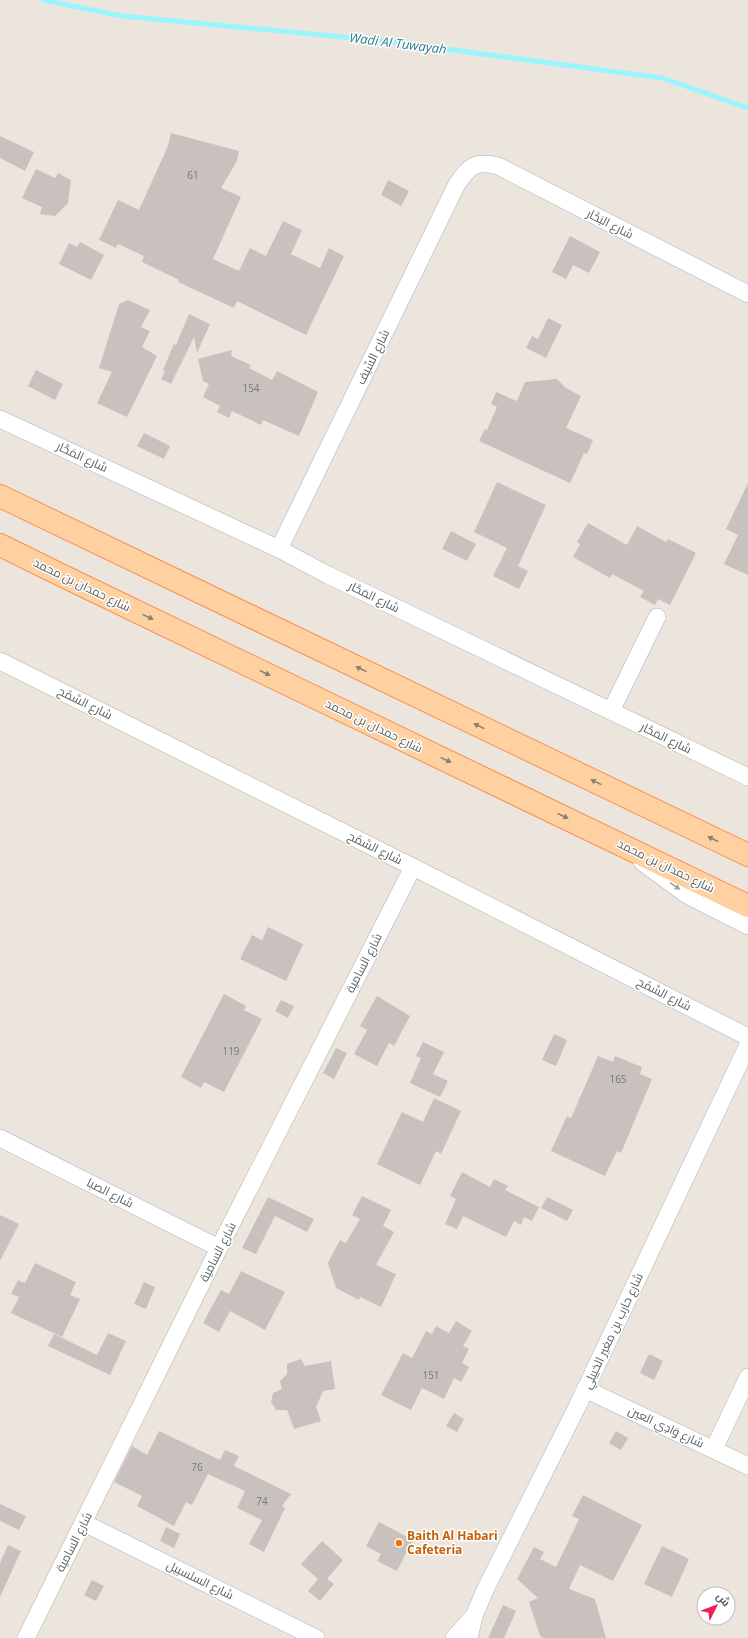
<svg xmlns="http://www.w3.org/2000/svg" width="748" height="1638" font-family="'Open Sans',Cairo,sans-serif">
<style>
.lines{fill:none;stroke-linecap:round;stroke-linejoin:round}
.stream{stroke:#9cf4ff;stroke-width:5}
.building{fill:#c9c1be}
.street-casing{stroke:#adb3b6;stroke-width:18}
.primary-casing{stroke:#f88f4c;stroke-width:24}
.street{stroke:#fff;stroke-width:17}
.primary{stroke:#ffd1a1;stroke-width:22}
.oneway{fill:#8a8174}
.oneway2{fill:#9b9fa0}
.food-dot{fill:#e8710a;stroke:#fff;stroke-width:1.5}
.labels{text-anchor:middle;stroke-width:3;stroke-linejoin:round;paint-order:stroke}
.number-label{font-size:10px;fill:#747878}
.street-label{font-size:12px;fill:#585f61;stroke:#fff}
.food-label{font-size:12px;font-weight:bold;fill:#c56008;stroke:#fff;text-anchor:start}
.water-label{font-size:13px;font-style:italic;fill:#2d7e90;stroke:#fff}
</style>
<rect width="100%" height="100%" fill="#ece5de"/>
<g class="lines">
<polyline class="stream" points="43,0 122,16 386,41 662,78 748,108"/>
</g>
<g class="building">
<polygon points="171,133 239,151 237,161 221,188 241,197 213,259 239,271 250,248 266,256 283,221 302,230 291,254 320,268 329,248 344,256 306,335 237,301 234,308 178,282 179,280 142,262 144,256 118,244 116,248 99,240 118,200 139,210 168,146"/>
<polygon points="0,136 34,152 25,171 0,158"/>
<polygon points="36,169 55,178 58,173 71,180 68,203 55,216 40,214 42,207 22,198"/>
<polygon points="388,180 409,191 401,206 381,195"/>
<polygon points="570,236 600,252 589,273 573,265 566,279 552,272"/>
<polygon points="80,242 104,255 91,280 59,264 69,243 77,247"/>
<polygon points="128,300 150,310 141,327 150,331 142,347 157,356 127,417 97,403 112,372 99,368 119,304"/>
<polygon points="189,314 210,324 197,353 194,337 171,384 161,379 165,371 163,370 174,344 176,345"/>
<polygon points="548,318 562,325 546,358 526,348 532,336 538,339"/>
<polygon points="232,350 231,356 251,365 249,368 272,380 277,371 318,392 299,436 263,420 261,425 232,411 229,418 217,412 220,406 203,397 209,384 203,381 198,359"/>
<polygon points="36,370 63,384 55,400 28,386"/>
<polygon points="557,379 566,388 581,396 566,428 593,440 587,454 584,453 570,483 479,441 485,429 487,430 497,407 491,404 496,392 517,401 525,382"/>
<polygon points="144,433 170,446 164,459 137,446"/>
<polygon points="497,482 546,505 518,566 528,571 519,589 493,576 507,548 474,532"/>
<polygon points="748,483 748,575 724,564 738,535 726,529"/>
<polygon points="588,523 627,545 637,526 666,542 668,539 696,553 670,605 658,599 655,605 640,597 644,591 612,574 610,578 573,557 580,544 577,542"/>
<polygon points="451,531 476,544 467,561 442,549"/>
<polygon points="268,927 303,944 286,981 240,959 252,935 262,940"/>
<polygon points="224,994 246,1006 244,1010 262,1019 224,1092 204,1082 201,1088 181,1077"/>
<polygon points="377,996 410,1016 394,1046 389,1043 377,1066 354,1054 367,1030 360,1026"/>
<polygon points="281,1000 294,1006 288,1018 275,1011"/>
<polygon points="554,1034 567,1040 556,1066 542,1060"/>
<polygon points="423,1042 444,1052 433,1074 448,1081 440,1097 410,1083 421,1058 416,1056"/>
<polygon points="336,1048 347,1053 334,1079 323,1073"/>
<polygon points="598,1056 613,1062 615,1056 642,1067 640,1074 652,1079 621,1153 617,1151 605,1176 551,1151 567,1116 571,1118"/>
<polygon points="434,1098 461,1111 441,1154 436,1151 420,1185 377,1164 402,1112 423,1122"/>
<polygon points="462,1172 490,1187 494,1179 508,1186 505,1190 539,1207 532,1221 524,1217 521,1225 514,1221 506,1237 463,1216 457,1229 445,1224 456,1199 450,1196"/>
<polygon points="362,1196 391,1210 383,1226 394,1232 376,1265 396,1274 381,1307 360,1297 359,1300 336,1288 328,1263 340,1240 346,1243 360,1219 352,1215"/>
<polygon points="268,1197 314,1219 307,1232 275,1216 256,1254 242,1248"/>
<polygon points="547,1197 573,1210 567,1221 541,1208"/>
<polygon points="0,1215 19,1224 0,1261"/>
<polygon points="35,1263 76,1282 70,1295 80,1299 62,1337 11,1313 19,1297 11,1294 18,1280 25,1283"/>
<polygon points="241,1271 285,1292 265,1330 230,1311 219,1332 203,1323 221,1290 229,1294"/>
<polygon points="144,1282 155,1287 146,1309 134,1304"/>
<polygon points="456,1321 472,1331 463,1346 469,1349 462,1363 469,1367 461,1382 454,1378 444,1399 422,1388 411,1410 381,1395 403,1353 412,1358 426,1331 432,1334 436,1326 449,1333"/>
<polygon points="108,1333 126,1341 110,1375 48,1346 54,1334 97,1355"/>
<polygon points="649,1354 663,1361 654,1380 640,1373"/>
<polygon points="301,1359 305,1366 331,1361 335,1389 323,1391 316,1407 321,1421 294,1429 287,1410 276,1410 271,1402 273,1393 282,1389 280,1381 287,1374 287,1364"/>
<polygon points="454,1413 464,1419 457,1432 446,1426"/>
<polygon points="159,1431 220,1460 225,1450 239,1456 234,1466 291,1494 282,1506 285,1508 264,1552 249,1544 262,1520 237,1508 245,1491 208,1474 192,1505 186,1502 174,1526 137,1506 142,1496 114,1482 132,1446 147,1455"/>
<polygon points="616,1431 628,1438 621,1450 609,1443"/>
<polygon points="583,1495 642,1525 613,1581 580,1565 569,1589 595,1599 606,1638 544,1638 540,1636 529,1602 538,1598 517,1579 534,1547 544,1552 540,1559 556,1567 579,1519 572,1516"/>
<polygon points="0,1504 26,1516 19,1530 0,1521"/>
<polygon points="379,1522 413,1540 397,1571 377,1561 381,1554 366,1546"/>
<polygon points="166,1527 180,1534 174,1548 160,1541"/>
<polygon points="322,1541 343,1560 327,1579 334,1584 320,1601 308,1591 318,1579 301,1564"/>
<polygon points="8,1545 21,1551 0,1597 0,1563"/>
<polygon points="662,1546 689,1559 672,1597 644,1584"/>
<polygon points="92,1580 104,1586 96,1601 84,1595"/>
<polygon points="503,1605 516,1611 504,1638 488,1638"/>
</g>
<g class="lines">
<defs>
<g id="street">
<polyline points="0,419 279,549 328,575 748,777"/>
<path d="M 279,549 L 457,184 C 470,166 475,160 498,166 L 748,294"/>
<polyline points="0,661 413,867 748,1037"/>
<polyline points="611,711 657,617"/>
<polyline points="642,862 687,895 748,926"/>
<polyline points="0,1138 219,1248"/>
<polyline points="585,1389 748,1466"/>
<polyline points="714,1449 748,1377"/>
<polyline points="84,1523 316,1638"/>
<polyline points="26,1638 219,1248 413,867"/>
<polyline points="454,1638 473,1617"/>
<polyline points="469,1638 474,1616 486,1588 577,1407 748,1045"/>
</g>
<g id="primary">
<polyline points="0,496 748,855"/>
<polyline points="0,545 63,576 748,906"/>
</g>
</defs>
<use href="#street" class="street-casing"/>
<use href="#primary" class="primary-casing"/>
<use href="#street" class="street"/>
<use href="#primary" class="primary"/>
</g>
<defs><path id="oneway-solid" d="M-6-.8H1V-3.2L6.5 0L1 3.2V.8H-6Z"/></defs>
<g class="oneway">
<use href="#oneway-solid" transform="translate(148 617) rotate(26)"/>
<use href="#oneway-solid" transform="translate(361 669) rotate(-154)"/>
<use href="#oneway-solid" transform="translate(265 673) rotate(26)"/>
<use href="#oneway-solid" transform="translate(479 726) rotate(-154)"/>
<use href="#oneway-solid" transform="translate(446 760) rotate(26)"/>
<use href="#oneway-solid" transform="translate(596 782) rotate(-154)"/>
<use href="#oneway-solid" transform="translate(563 816) rotate(26)"/>
<use href="#oneway-solid" transform="translate(713 839) rotate(-154)"/>
</g>
<use class="oneway2" href="#oneway-solid" transform="translate(675 886) rotate(34)"/>
<circle class="food-dot" cx="399" cy="1543" r="4"/>
<g class="labels">
<g class="number-label">
<text x="193" y="179">61</text>
<text x="251" y="392">154</text>
<text x="231" y="1055">119</text>
<text x="618" y="1083">165</text>
<text x="431" y="1379">151</text>
<text x="197" y="1471">76</text>
<text x="262" y="1505">74</text>
</g>
<g class="street-label">
<text transform="translate(610 224) rotate(27)" y="4">شارع البَحَّار</text>
<text transform="translate(373 357) rotate(-64)" y="4">شارع السِّيف</text>
<text transform="translate(82 457) rotate(25)" y="4">شارع المَحَّار</text>
<text transform="translate(82 585) rotate(26)" y="4">شارع حمدان بن محمد</text>
<text transform="translate(374 597) rotate(26)" y="4">شارع المَحَّار</text>
<text transform="translate(85 703) rotate(26)" y="4">شارع السَّمْح</text>
<text transform="translate(374 726) rotate(26)" y="4">شارع حمدان بن محمد</text>
<text transform="translate(666 738) rotate(26)" y="4">شارع المَحَّار</text>
<text transform="translate(375 848) rotate(26)" y="4">شارع السَّمْح</text>
<text transform="translate(666 866) rotate(26)" y="4">شارع حمدان بن محمد</text>
<text transform="translate(364 963) rotate(-63)" y="4">شارع السامية</text>
<text transform="translate(664 994) rotate(27)" y="4">شارع السَّمْح</text>
<text transform="translate(110 1193) rotate(27)" y="4">شارع الصبا</text>
<text transform="translate(218 1252) rotate(-63)" y="4">شارع السامية</text>
<text transform="translate(613 1331) rotate(-65)" y="4">شارع حارب بن مغير الخييلي</text>
<text transform="translate(666 1427) rotate(25)" y="4">شارع وَادِي العين</text>
<text transform="translate(74 1542) rotate(-63)" y="4">شارع السامية</text>
<text transform="translate(200 1580) rotate(26)" y="4">شارع السلسبيل</text>
</g>
<g class="food-label">
<text x="407" y="1540">Baith Al Habari<tspan x="407" dy="14">Cafeteria</tspan></text>
</g>
<g class="water-label">
<text transform="translate(398 43) rotate(7)" y="5">Wadi Al Tuwayah</text>
</g>
</g>
<g transform="translate(716 1606) rotate(48)"><circle r="19" fill="#ffffff" stroke="#bcbfc0"/>
<path d="M0-3L7 15L0 10L-7 15Z" fill="#f11f54"/>
<text y="-6" font-size="11" font-weight="bold" text-anchor="middle" fill="#585f61">ش</text>
</g>
</svg>
